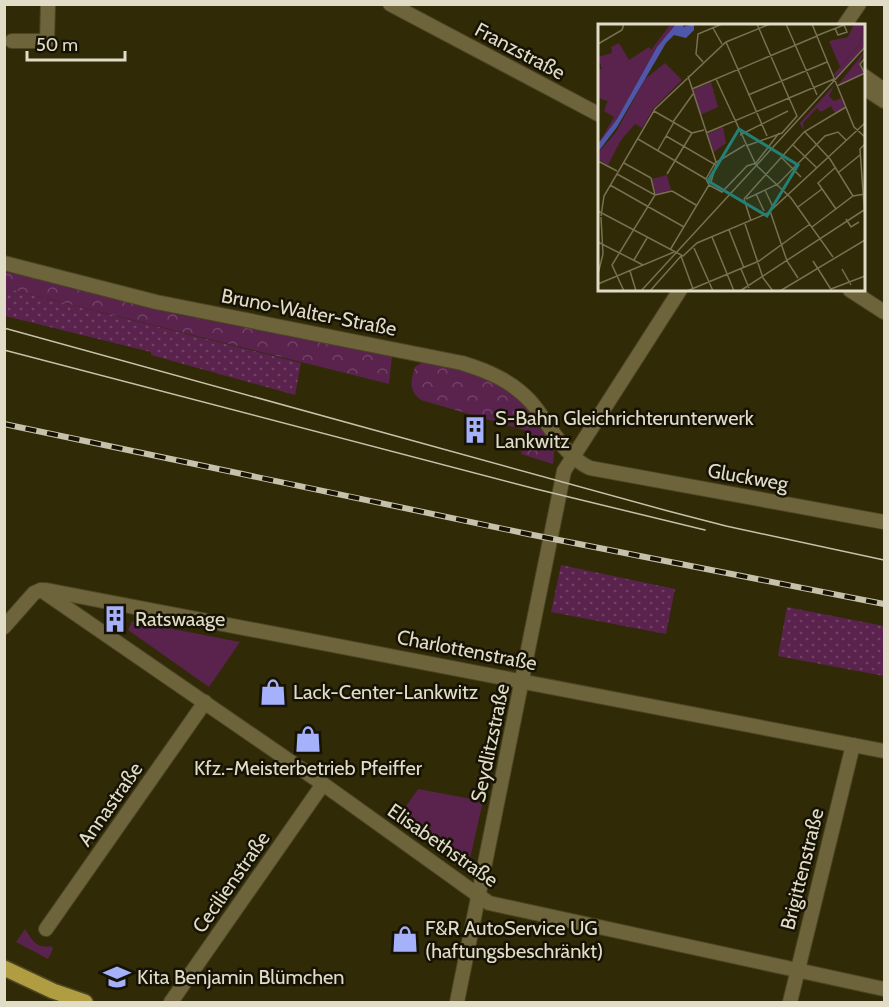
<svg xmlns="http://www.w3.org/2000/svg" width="889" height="1007" font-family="Cabin,sans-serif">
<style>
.green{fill:#59234d}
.forest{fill:url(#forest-crowns)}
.garden{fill:url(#garden-dots)}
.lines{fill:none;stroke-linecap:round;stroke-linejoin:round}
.minor-casing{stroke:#4d4625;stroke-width:16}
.major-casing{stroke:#4d4625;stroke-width:18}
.minor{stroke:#6d643b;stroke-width:14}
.major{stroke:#b19d41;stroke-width:15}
.tram{stroke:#c6c1ab;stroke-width:1.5}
.rail-casing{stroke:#c6c1ab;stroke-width:6}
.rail{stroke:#161305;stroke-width:4;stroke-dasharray:11;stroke-linecap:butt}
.labels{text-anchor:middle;stroke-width:5;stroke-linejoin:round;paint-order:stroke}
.street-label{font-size:20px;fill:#e0dcc8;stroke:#161305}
.poi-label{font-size:20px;fill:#e0dcc8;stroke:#161305;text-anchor:start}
.inset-road{fill:none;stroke:#777154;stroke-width:1.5}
.view{fill:#248077;fill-opacity:0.15;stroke:#248077;stroke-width:3}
.inset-edge{fill:none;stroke:#e0dcc8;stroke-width:3}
</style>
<defs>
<pattern id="forest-crowns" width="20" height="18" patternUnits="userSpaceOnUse" patternTransform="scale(1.5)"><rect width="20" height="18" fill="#59234d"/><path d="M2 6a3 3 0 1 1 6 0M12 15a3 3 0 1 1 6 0" fill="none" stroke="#714265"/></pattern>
<pattern id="garden-dots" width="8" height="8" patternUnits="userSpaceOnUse" patternTransform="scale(1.5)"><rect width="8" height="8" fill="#59234d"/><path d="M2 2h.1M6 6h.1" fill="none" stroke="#714265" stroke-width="1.8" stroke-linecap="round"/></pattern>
</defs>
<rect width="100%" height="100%" fill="#312a06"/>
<g class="green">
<polygon points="132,621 240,642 209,687 128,630"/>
<polygon points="418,789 483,801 468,868 397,819"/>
<path d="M 25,929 C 32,939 35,949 51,946 L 53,949 L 48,959 L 16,942 Z"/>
</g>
<g class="forest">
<polygon points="4,269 180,315 392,356 389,384 5,288"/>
<path d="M 423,362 C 456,368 492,373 518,396 C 531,408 544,430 555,444 L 553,464 L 521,454 L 527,431 L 421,400 C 408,390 411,380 415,367 Z"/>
</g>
<g class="garden">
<polygon points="5,288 301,363 295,395 151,355 151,352 5,316"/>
<polygon points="561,565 675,589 666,634 551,612"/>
<polygon points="787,607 884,626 884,676 778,656"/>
</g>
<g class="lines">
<defs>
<g id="minor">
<polyline points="390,4 600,115"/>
<polyline points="844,26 859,4"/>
<polyline points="12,41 47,41 48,4"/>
<polyline points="864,76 884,90"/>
<polyline points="864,88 884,101"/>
<path d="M 4,263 L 156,302 L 462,363 C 488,371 512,381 531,402 C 550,424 563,456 590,468 L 884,522"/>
<polyline points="850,290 884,312"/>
<polyline points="41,590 323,784 489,903 884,989"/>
<polyline points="46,590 884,751"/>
<polyline points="4,627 34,593 41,590"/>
<polyline points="46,929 205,702"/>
<polyline points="171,1002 323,784"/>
<polyline points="457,1002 564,471 680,290"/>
<polyline points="790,1002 853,745"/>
</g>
<polyline id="major" points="4,968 53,991 85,1002"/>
</defs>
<use href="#minor" class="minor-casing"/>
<use href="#major" class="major-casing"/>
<use href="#minor" class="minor"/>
<use href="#major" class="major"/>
<g class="tram">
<polyline points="4,328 668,511 726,526 884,560"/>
<polyline points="4,350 536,489 705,530"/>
</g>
<defs>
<polyline id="rail" points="4,424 528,534 884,604"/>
</defs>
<use href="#rail" class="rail-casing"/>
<use href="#rail" class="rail"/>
</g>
<defs>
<symbol id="building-bare" viewBox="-9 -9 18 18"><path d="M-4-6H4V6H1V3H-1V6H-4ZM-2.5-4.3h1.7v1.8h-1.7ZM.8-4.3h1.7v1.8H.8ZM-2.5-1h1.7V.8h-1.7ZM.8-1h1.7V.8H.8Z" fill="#a6b1fc" stroke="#161305" stroke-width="2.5" paint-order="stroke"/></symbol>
<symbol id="shop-bare" viewBox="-9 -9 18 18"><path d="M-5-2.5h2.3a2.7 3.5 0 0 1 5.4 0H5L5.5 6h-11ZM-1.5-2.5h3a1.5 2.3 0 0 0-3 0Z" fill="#a6b1fc" stroke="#161305" stroke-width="2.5" paint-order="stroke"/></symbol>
<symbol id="school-bare" viewBox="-9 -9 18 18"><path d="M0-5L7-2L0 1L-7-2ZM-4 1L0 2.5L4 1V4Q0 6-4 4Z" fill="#a6b1fc" stroke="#161305" stroke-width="2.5" paint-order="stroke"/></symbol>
</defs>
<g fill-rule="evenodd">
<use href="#building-bare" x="456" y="411" width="38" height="38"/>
<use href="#building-bare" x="96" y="600" width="38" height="38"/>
<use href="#shop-bare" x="254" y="673" width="38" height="38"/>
<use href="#shop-bare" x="289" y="720" width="38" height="38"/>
<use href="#shop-bare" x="386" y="920" width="38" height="38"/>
<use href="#school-bare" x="98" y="958" width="38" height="38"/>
</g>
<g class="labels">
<g class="street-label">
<text transform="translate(520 51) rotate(28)" y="7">Franzstraße</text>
<text transform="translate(309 312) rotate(11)" y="7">Bruno-Walter-Straße</text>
<text transform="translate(748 477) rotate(10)" y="7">Gluckweg</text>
<text transform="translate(467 650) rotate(11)" y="7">Charlottenstraße</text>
<text transform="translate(490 743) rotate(-78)" y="7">Seydlitzstraße</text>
<text transform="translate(110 804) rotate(-55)" y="7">Annastraße</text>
<text transform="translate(443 845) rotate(35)" y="7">Elisabethstraße</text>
<text transform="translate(802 869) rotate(-76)" y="7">Brigittenstraße</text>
<text transform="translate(231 882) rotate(-55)" y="7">Cecilienstraße</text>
</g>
<g class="poi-label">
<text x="495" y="425">S-Bahn Gleichrichterunterwerk<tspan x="495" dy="23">Lankwitz</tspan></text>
<text x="135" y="626">Ratswaage</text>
<text x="293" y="699">Lack-Center-Lankwitz</text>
<text x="308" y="775" text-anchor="middle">Kfz.-Meisterbetrieb Pfeiffer</text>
<text x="425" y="935">F&amp;R AutoService UG<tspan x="425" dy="23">(haftungsbeschränkt)</tspan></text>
<text x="137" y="984">Kita Benjamin Blümchen</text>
</g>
</g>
<g transform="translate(598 24)">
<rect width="267" height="267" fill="#312a06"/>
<path d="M 78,0 L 59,23 L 19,95 L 0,120 L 16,93 L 6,87 L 10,76 L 0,74 L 0,45 L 4,45 L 0,33 L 14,29 L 13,23 L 21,19 L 31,36 L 51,23 L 53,26 L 71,2 ZM 256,0 L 267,0 L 261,21 L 242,43 L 231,17 L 250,13 ZM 267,27 L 261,40 L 266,49 L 240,61 ZM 67,39 L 84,56 L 56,84 L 44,104 L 37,100 L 23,116 L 10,141 L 0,135 L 0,129 L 18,108 L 47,55 ZM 113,58 L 120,83 L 102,91 L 95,66 ZM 237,60 L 231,72 L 236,77 L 243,74 L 247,83 L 237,89 L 233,82 L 223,88 L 219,84 L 205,99 L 206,107 L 202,99 ZM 69,151 L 73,166 L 58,170 L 54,155 Z" fill="#59234d"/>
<path d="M 15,56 L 33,63 L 18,91 L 6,87 L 10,77 L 3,75 L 15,60 L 19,61 ZM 125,103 L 128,119 L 116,128 L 109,110 Z" fill="#59234d"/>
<path d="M 267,1 L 267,22 L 238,54 L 236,50 L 261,21 Z" fill="#59234d"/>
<path d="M 78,0 L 85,0 L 85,3 L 96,0 L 96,6 L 88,14 L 76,11 L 68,19 L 19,103 L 0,128 L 0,120 L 19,95 L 59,23 Z" fill="#5057ab"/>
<path class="inset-road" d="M 159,0 L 191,74M 188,0 L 219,71M 214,0 L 256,103 L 267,113M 115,4 L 124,20M 218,12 L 228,8 L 246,1 L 249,8 L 240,11 L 237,4M 128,18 L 169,112M 0,20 L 24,6 L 26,0M 105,38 L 98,30 L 100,10 L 124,0M 267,50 L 262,40 L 267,34M 90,52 L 118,138M 118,55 L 158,141 L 193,174 L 235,233M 239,62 L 267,49M 94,65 L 219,12M 150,71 L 229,38M 56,87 L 94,109M 75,98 L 95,70M 207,108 L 232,135 L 255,172M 108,109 L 236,55M 142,111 L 190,87M 68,112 L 118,141 L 113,158M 40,115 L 108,155M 267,120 L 262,125 L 267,195M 195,121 L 219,144M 148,122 L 184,109 L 199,92 L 191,74M 60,126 L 76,98M 184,134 L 203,153M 0,137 L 19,147M 26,139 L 53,154M 238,143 L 220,159 L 238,185M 241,148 L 262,131M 19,150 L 57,171 L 14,241 L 26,267M 69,150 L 94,109 L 106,106M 53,154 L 57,171 L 74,167M 12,161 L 86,203M 111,161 L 124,168 L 149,142 L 158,139 L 181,109M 167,166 L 175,183M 74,167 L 98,181M 158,170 L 166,187M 146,175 L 206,108 L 248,83M 146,175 L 153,197M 148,175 L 180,160 L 227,112 L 240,108 L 248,116M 200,183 L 224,165M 0,187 L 85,232 L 99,219 L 170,189 L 267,99M 172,187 L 189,237 L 200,254M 3,192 L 6,172 L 57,85 L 128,18 L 172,0M 248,195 L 253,203 L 261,198M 147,200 L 165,254 L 175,267M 214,203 L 255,172 L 267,170M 131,206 L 146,244M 114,213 L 136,267M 0,218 L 45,241M 96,224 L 115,267M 72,226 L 111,161 L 108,155 L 117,139 L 147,121M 83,232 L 95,265M 36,236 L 49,214M 215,237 L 234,267M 143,245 L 151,264M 244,245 L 253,261M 32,247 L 38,267M 0,250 L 5,230 L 3,193M 0,260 L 76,228M 233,265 L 267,252M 43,267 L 267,23M 52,267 L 83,232M 89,267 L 161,237 L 212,200M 142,267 L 266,186M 182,267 L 267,216"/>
<path class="view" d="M 141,105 L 200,141 L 169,192 L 110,157 Z"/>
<rect width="267" height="267" class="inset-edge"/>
</g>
<rect width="889" height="1007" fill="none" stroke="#e0dcc8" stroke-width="12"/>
<path d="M27 51v9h98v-9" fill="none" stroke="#e0dcc8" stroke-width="3"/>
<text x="36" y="51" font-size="18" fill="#e0dcc8" stroke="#161305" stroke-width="4.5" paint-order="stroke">50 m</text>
</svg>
